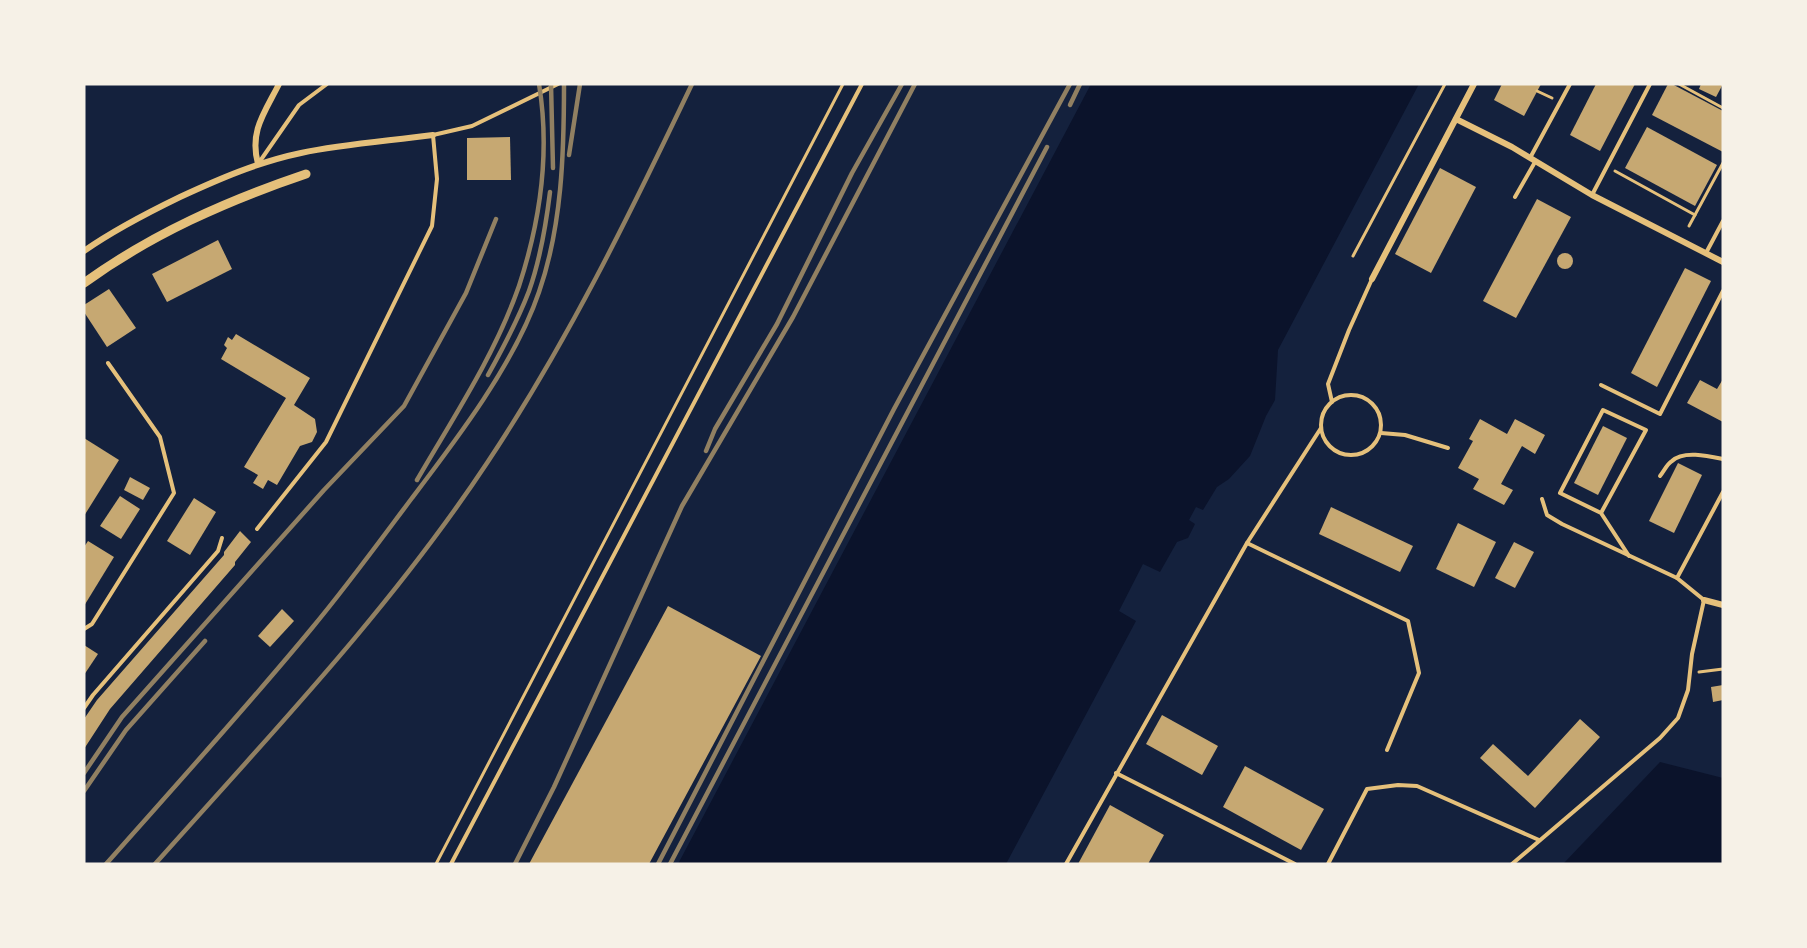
<svg xmlns="http://www.w3.org/2000/svg" width="1807" height="948" font-family="'Noto Sans',sans-serif">
<style>
.water{fill:#0b132b}
.building{fill:#c6a872}
.lines{fill:none;stroke-linecap:round;stroke-linejoin:round}
.path{stroke:#e5c07b;stroke-width:3}
.service{stroke:#e5c07b;stroke-width:4}
.minor{stroke:#e5c07b;stroke-width:6}
.tertiary{stroke:#e5c07b;stroke-width:9}
.rail{stroke:#918062;stroke-width:4.5}
</style>
<rect width="100%" height="100%" fill="#14213d"/>
<g class="water">
<polygon points="1091,84 1419,84 1278,350 1275,400 1266,416 1250,456 1229,479 1217,487 1203,510 1196,507 1189,520 1195,524 1188,538 1177,542 1160,572 1143,564 1119,611 1136,621 1006,864 678,864"/>
<polygon points="1660,762 1723,778 1723,864 1563,864"/>
</g>
<g class="building">
<polygon points="1502,84 1541,84 1524,116 1494,100"/>
<polygon points="1596,84 1635,84 1600,151 1570,135"/>
<polygon points="1668,84 1672,84 1723,111 1723,152 1652,115"/>
<polygon points="1701,84 1723,84 1716,97 1699,89"/>
<polygon points="1647,127 1717,165 1695,206 1625,168"/>
<polygon points="510,137 511,180 467,180 467,138"/>
<polygon points="1440,168 1476,187 1431,273 1395,254"/>
<polygon points="1537,199 1571,217 1516,318 1483,301"/>
<polygon points="218,240 232,269 167,302 152,274"/>
<circle cx="1565" cy="261" r="8"/>
<polygon points="1685,268 1711,281 1657,387 1631,373"/>
<polygon points="109,289 136,328 107,347 84,312 84,305"/>
<polygon points="236,334 310,378 294,405 315,419 317,432 312,442 300,446 277,485 268,480 263,489 253,483 258,475 244,467 286,398 221,359 227,348 224,345 228,337 232,340"/>
<polygon points="1723,379 1723,422 1687,403 1700,380 1717,389"/>
<polygon points="1480,419 1507,434 1515,419 1545,435 1535,454 1522,446 1501,484 1513,490 1504,505 1473,489 1479,479 1458,468 1473,441 1469,439"/>
<polygon points="1603,426 1627,438 1598,495 1574,483"/>
<polygon points="84,438 119,460 84,516"/>
<polygon points="1678,463 1702,475 1674,533 1649,521"/>
<polygon points="130,477 150,488 143,500 124,490"/>
<polygon points="120,496 140,509 121,539 100,526"/>
<polygon points="194,498 216,512 190,555 167,541"/>
<polygon points="1331,507 1413,546 1400,572 1319,534"/>
<polygon points="1458,523 1496,542 1474,587 1436,569"/>
<polygon points="240,531 251,542 235,562 235,565 110,709 84,749 84,719 97,700 224,555 224,552"/>
<polygon points="88,541 114,557 84,606 84,547"/>
<polygon points="1514,542 1534,552 1515,588 1495,578"/>
<polygon points="668,606 761,656 649,864 529,864"/>
<polygon points="282,609 294,621 270,647 258,636"/>
<polygon points="84,645 98,654 84,675"/>
<polygon points="1723,685 1723,700 1713,702 1711,687"/>
<polygon points="1162,715 1218,746 1202,775 1146,744"/>
<polygon points="1580,719 1600,737 1535,808 1480,758 1493,744 1528,776"/>
<polygon points="1245,766 1324,809 1301,850 1223,807"/>
<polygon points="1110,805 1164,835 1148,864 1078,864"/>
</g>
<g class="lines">
<g class="path">
<polyline points="1679,84 1723,108"/>
<polyline points="1537,91 1552,98"/>
<polyline points="1615,171 1695,215"/>
<polyline points="1689,226 1723,163"/>
<polyline points="1353,256 1445,84"/>
<polyline points="1699,672 1723,669"/>
<polyline points="436,864 843,84"/>
</g>
<g class="service">
<polyline points="1530,158 1570,84"/>
<polyline points="258,164 299,105 327,84"/>
<polyline points="1592,195 1650,84"/>
<polyline points="1515,197 1535,162"/>
<polyline points="1706,253 1723,221"/>
<polyline points="1601,385 1660,414 1723,291"/>
<circle cx="1351" cy="425" r="30"/>
<polyline points="1332,402 1328,384 1349,330 1372,279"/>
<polyline points="1321,428 1247,543 1408,621 1419,673 1387,750"/>
<polyline points="1381,433 1405,435 1448,448"/>
<path d="M 1660,476 C 1664,471 1667,464 1672,461 C 1683,450 1709,456 1723,459"/>
<polyline points="1542,499 1547,515 1562,524 1677,578"/>
<polyline points="1601,513 1560,493 1603,410 1646,430 1601,513 1629,556"/>
<polyline points="257,529 326,442 432,226 437,179 433,135 472,126 558,84"/>
<polyline points="84,629 92,624 174,493 160,437 108,363"/>
<polyline points="84,708 93,695 218,551 222,538"/>
<polyline points="1116,773 1295,864"/>
<polyline points="451,864 862,84"/>
<polyline points="1066,864 1247,543"/>
<polyline points="1328,864 1367,789 1398,785 1417,786 1539,840"/>
<polyline points="1512,864 1660,738 1678,718 1688,690 1692,654 1704,600 1677,578 1723,492"/>
</g>
<g class="minor">
<polyline points="1456,119 1512,147 1592,195 1723,262"/>
<path d="M 258,164 C 249,131 265,112 279,84"/>
<path d="M 84,251 C 114,230 147,213 180,197 C 219,179 258,162 301,153 C 344,144 389,141 433,135"/>
<polyline points="1372,279 1474,84"/>
<polyline points="1704,600 1723,605"/>
</g>
<path class="tertiary" d="M 84,283 C 152,234 226,201 306,174"/>
<g class="rail">
<polyline points="551,84 553,168"/>
<polyline points="1070,105 1080,84"/>
<polyline points="569,155 580,84"/>
<path d="M 488,375 C 503,348 518,320 529,291 C 540,260 546,225 550,192"/>
<polyline points="706,451 715,429 777,324 852,173 902,84"/>
<path d="M 417,480 C 453,418 495,355 519,286 C 540,222 550,151 539,84"/>
<polyline points="84,773 122,717 324,490 404,406 466,293 496,219"/>
<polyline points="84,791 126,730 205,641"/>
<path d="M 106,864 C 175,786 246,708 312,628 C 347,586 379,542 412,498 C 457,439 515,363 539,292 C 562,226 564,153 564,84"/>
<path d="M 155,864 C 270,735 391,608 487,463 C 567,343 630,214 692,84"/>
<polyline points="515,864 554,787 682,506 793,317 915,84"/>
<polyline points="658,864 894,409 1070,84"/>
<polyline points="670,864 1047,147"/>
</g>
</g>
<rect width="1807" height="948" fill="none" stroke="#f6f1e7" stroke-width="171"/>
</svg>
